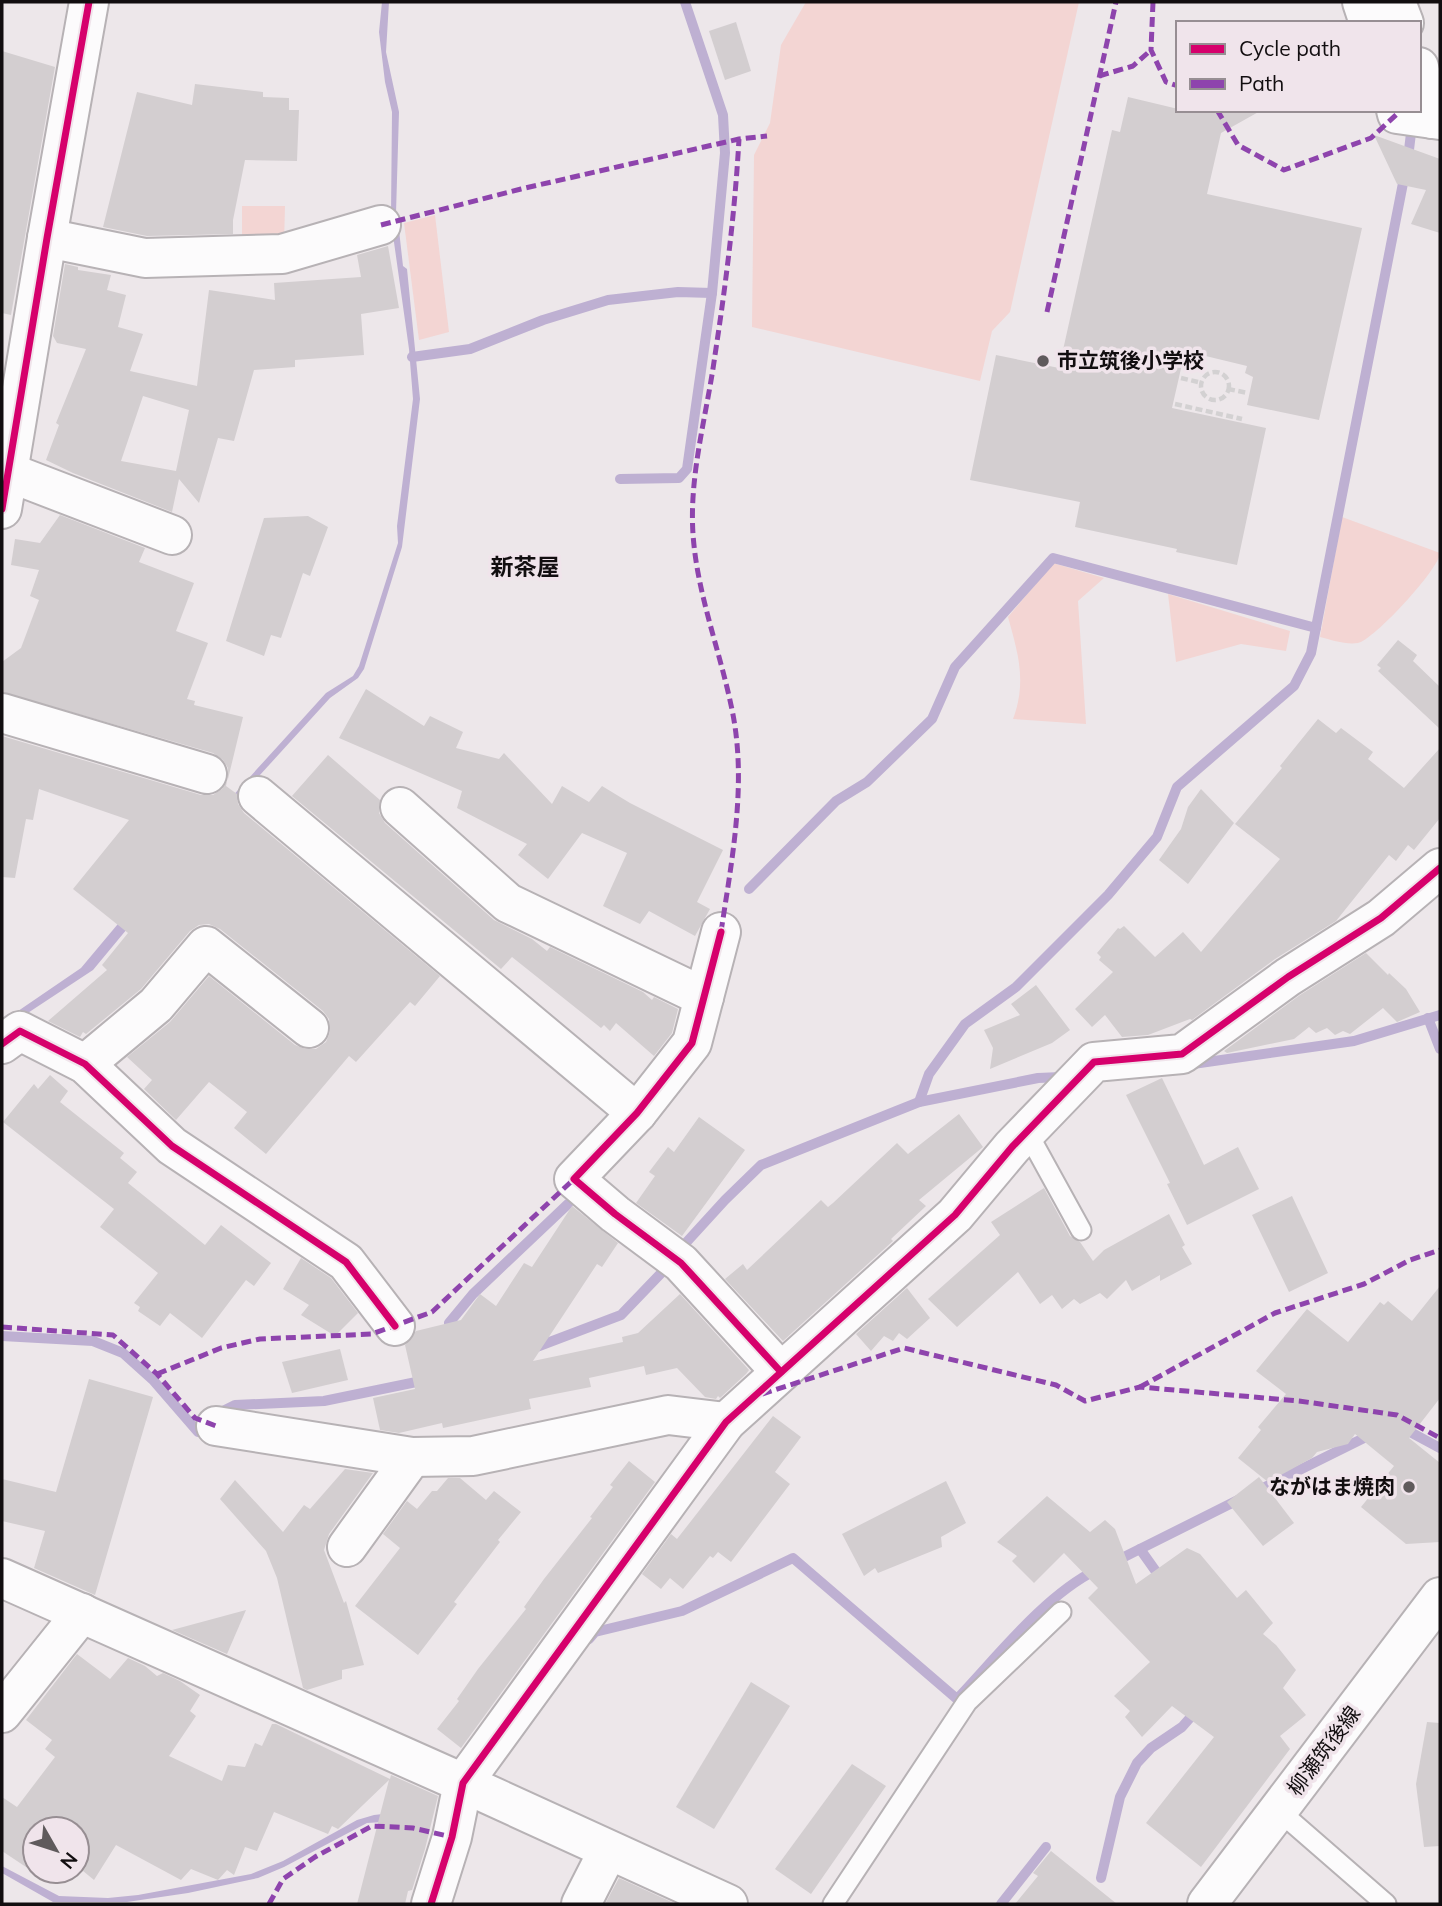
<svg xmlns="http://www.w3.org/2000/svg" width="1442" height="1906" font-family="Mulish,'Noto Sans JP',sans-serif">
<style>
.green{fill:#f3d5d3}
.water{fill:#beb0d2}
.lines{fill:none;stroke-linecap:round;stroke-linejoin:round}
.stream{stroke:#beb0d2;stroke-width:10}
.building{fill:#d3ced0;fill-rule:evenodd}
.service-casing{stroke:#b7b2b5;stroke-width:23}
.minor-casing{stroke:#b7b2b5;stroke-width:42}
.secondary-casing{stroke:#b7b2b5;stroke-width:42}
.path{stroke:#d3d1d2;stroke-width:4.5;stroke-dasharray:7 3.5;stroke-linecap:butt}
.service{stroke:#fcfbfc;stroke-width:19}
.minor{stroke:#fcfbfc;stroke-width:38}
.secondary{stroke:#fcfbfc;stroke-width:38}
.quiet{stroke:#8e44ad;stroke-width:5;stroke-dasharray:10 5;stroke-linecap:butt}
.cycleway-casing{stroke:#f0e4eb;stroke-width:11}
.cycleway{stroke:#d6006c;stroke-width:7}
.poi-dot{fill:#5f5a5c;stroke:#f0e4eb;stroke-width:2.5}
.labels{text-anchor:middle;stroke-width:7;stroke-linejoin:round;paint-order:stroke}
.poi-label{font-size:21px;font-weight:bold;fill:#120e10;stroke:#f0e4eb;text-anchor:start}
.street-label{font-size:21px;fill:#120e10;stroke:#f0e4eb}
.neighbourhood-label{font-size:23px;font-weight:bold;fill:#120e10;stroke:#f0e4eb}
</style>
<rect width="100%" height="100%" fill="#ede7ea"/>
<g class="green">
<polygon points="806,2 1079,2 1010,312 992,331 980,381 752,327 754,155 770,123 781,45"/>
<polygon points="242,206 285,206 284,244 242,246"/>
<polygon points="435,215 449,332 419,340 404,223"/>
<path d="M 1342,517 L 1440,553 C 1440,568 1374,640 1358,643 C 1346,645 1332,640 1320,637 Z"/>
<path d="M 1053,563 L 1104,578 L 1078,601 L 1086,724 L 1013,719 C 1027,682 1018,653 1008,617 Z"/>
<polygon points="1168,594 1290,631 1286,651 1241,644 1176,662"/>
</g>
<g class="water">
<polygon points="382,2 389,2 386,52 399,112 396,213 391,214 392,112 385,82 379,32"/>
<polygon points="392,228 399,230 403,266 407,269 420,399 402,547 364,669 358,678 330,698 200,841 93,970 2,1030 2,1022 81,968 169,863 189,844 326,693 353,676 359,666 398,543 397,526 413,399 409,349"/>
<polygon points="392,1813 400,1821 367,1823 284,1867 258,1878 188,1893 127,1902 53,1902 2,1873 2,1866 59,1896 108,1898 138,1895 251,1874 283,1861 357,1820 374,1815"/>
</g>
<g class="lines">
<g class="stream">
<polyline points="1408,158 1412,125"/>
<polyline points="412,357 470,349 543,320 608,300 678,292 712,293"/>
<polyline points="620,479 679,478 687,469 712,293 725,153 723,115 685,2"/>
<polyline points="749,889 836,801 867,782 932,719 955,667 1053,558 1316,628"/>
<polyline points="1428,1018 1440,1049"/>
<polyline points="1193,1064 1354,1041 1440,1015"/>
<polyline points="919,1102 929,1074 965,1024 1016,987 1108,895 1157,837 1177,787 1294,686 1311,653 1405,173"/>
<polyline points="683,1246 725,1200 761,1165 919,1102 1038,1078 1061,1077"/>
<polyline points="455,1333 449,1323 473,1294 568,1204"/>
<polyline points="2,1336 93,1341 123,1353 153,1380 198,1432 207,1431"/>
<polyline points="534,1348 621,1315 667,1267"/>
<polyline points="223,1411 235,1405 324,1401 426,1380"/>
<polyline points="1401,1427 1440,1448"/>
<polyline points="1257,1491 1372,1434"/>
<polyline points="1140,1549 1162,1580"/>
<polyline points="1116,1561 1240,1499"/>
<path d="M 589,1639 L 595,1632 L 682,1611 L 793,1558 L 957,1699 C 997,1657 1044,1596 1096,1570"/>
<polyline points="1101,1878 1120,1797 1137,1763 1151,1748 1182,1727 1197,1710"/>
<polyline points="1001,1904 1046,1847"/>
</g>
</g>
<g class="building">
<polygon points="736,22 751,71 725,80 709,31"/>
<polygon points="2,51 55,67 11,315 2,313"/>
<polygon points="195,84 263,92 263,97 289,98 289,110 299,110 297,161 245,160 233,220 233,234 147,236 103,227 137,92 192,105"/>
<polygon points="1128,97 1195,113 1201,110 1262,110 1221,133 1207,194 1362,228 1319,420 1247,405 1253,377 1245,373 1247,366 1185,351 1172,408 1266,428 1237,565 1176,552 1177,549 1075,527 1080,502 970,480 996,355 1059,368 1112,130 1120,132"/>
<polygon points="1374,135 1440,159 1440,233 1411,224 1426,190 1397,184"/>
<path d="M 388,246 L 399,308 L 361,314 L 364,355 L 295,360 L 295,367 L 254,370 L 234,441 L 218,438 L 199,503 L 179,479 L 172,512 L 73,473 L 46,460 L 59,425 L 56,423 L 86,349 L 57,343 L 53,336 L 65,264 L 78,267 L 78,270 L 111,275 L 107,290 L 126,295 L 118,327 L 143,334 L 130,371 L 197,386 L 209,290 L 275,300 L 274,283 L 361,277 L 357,255 ZM 143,396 L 189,410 L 176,471 L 121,461 Z"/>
<polygon points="60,515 145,548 139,562 194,583 176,631 208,643 187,699 195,701 194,705 243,717 228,779 228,768 223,760 213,753 2,692 2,662 21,648 39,600 30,596 39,570 11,565 15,539 40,543"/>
<polygon points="308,516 328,527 310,576 303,573 281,638 271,635 264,656 226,641 264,518"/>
<polygon points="1398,640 1417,655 1413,661 1440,687 1440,729 1378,671 1381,668 1377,665"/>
<polygon points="366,689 424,726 430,716 463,732 456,748 499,759 504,753 552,804 562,786 589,802 602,786 630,803 723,850 697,902 710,909 695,936 649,911 640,924 603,906 627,853 582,833 548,879 518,855 527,844 457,808 462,791 339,738"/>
<polygon points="1318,719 1336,733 1341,728 1373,752 1368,759 1404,788 1440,748 1440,818 1414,850 1408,845 1396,861 1389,855 1336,921 1275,959 1192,1020 1190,1019 1148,1035 1122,1037 1105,1015 1092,1027 1075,1009 1113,972 1099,960 1101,957 1097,953 1118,928 1120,929 1124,926 1155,957 1183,932 1201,952 1280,859 1235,824 1282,768 1280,766"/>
<polygon points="2,736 201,795 213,795 222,789 227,781 226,786 237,794 238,804 244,813 440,976 415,1006 410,1002 356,1062 349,1056 266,1154 234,1128 247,1112 209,1082 176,1120 144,1089 152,1080 127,1057 170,1022 209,976 295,1045 305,1049 316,1049 326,1042 330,1032 329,1019 323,1011 220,929 209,924 199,925 190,931 141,989 86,1034 83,1032 80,1037 48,1021 107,970 102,965 128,933 73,889 129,820 39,789 33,820 26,819 15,878 2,877"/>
<polygon points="328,755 380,800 379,813 385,823 494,920 532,939 547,951 550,947 643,992 652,1000 654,997 678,1009 672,1033 654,1056 616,1023 610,1031 604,1025 601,1028 512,957 501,969 292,796"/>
<polygon points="1201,789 1234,823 1188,884 1159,860 1181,829 1188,807"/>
<polygon points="1366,953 1388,975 1389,973 1406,989 1420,1012 1397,1022 1383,1008 1350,1034 1343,1031 1335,1035 1327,1028 1316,1033 1309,1027 1294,1039 1227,1053 1224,1051 1300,995"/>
<polygon points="1036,985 1070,1030 1052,1043 990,1069 993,1048 984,1030 1020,1015 1011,1004"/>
<polygon points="50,1075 68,1091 60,1102 124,1153 120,1158 137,1172 128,1183 205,1245 221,1225 271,1263 254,1286 246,1280 202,1338 170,1313 160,1326 138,1311 140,1307 134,1303 158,1273 100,1227 114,1209 3,1122 34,1084 38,1089"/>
<polygon points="1162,1078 1204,1165 1238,1147 1259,1189 1187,1225 1167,1184 1170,1183 1126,1095"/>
<polygon points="959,1114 983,1147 919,1200 926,1206 891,1239 893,1241 783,1341 725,1279 743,1264 747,1270 821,1200 828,1207 833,1203 897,1143 908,1154"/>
<polygon points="699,1117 745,1150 682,1236 636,1203 655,1176 649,1172 668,1147 674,1152"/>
<polygon points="1044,1188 1070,1236 1080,1242 1093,1261 1104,1250 1169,1214 1185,1245 1182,1247 1192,1264 1160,1281 1160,1275 1132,1291 1126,1280 1107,1299 1100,1293 1080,1304 1074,1299 1062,1309 1052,1295 1040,1304 1018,1272 957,1327 928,1299 1000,1235 991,1222"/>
<polygon points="1292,1196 1328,1273 1289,1292 1252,1215"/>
<polygon points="572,1206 618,1243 602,1267 597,1264 533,1361 623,1342 622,1337 638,1333 680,1294 749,1370 746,1374 720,1398 718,1396 716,1399 705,1397 677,1368 646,1375 644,1366 589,1378 591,1387 529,1399 531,1409 443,1428 442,1423 399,1433 380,1430 373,1398 415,1389 405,1345 416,1331 461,1320 480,1294 496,1306 524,1263 532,1267"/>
<polygon points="301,1258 331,1278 358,1313 335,1336 301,1315 309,1305 283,1289"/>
<polygon points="1440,1286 1440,1398 1409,1438 1440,1463 1440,1542 1406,1544 1361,1507 1394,1466 1355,1434 1348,1444 1317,1452 1312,1458 1268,1482 1238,1458 1261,1430 1258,1427 1286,1394 1256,1371 1307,1309 1348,1342 1380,1302 1384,1305 1388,1301 1412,1321"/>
<polygon points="907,1288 930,1318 907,1339 899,1333 893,1341 884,1336 871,1351 856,1334"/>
<polygon points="340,1349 348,1380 292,1393 282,1362"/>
<polygon points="89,1379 153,1397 95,1595 34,1568 45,1531 2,1521 2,1479 56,1492"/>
<polygon points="773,1416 801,1437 775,1472 790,1484 731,1562 718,1552 713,1558 710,1556 683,1589 670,1578 661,1589 642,1574 671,1534 677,1539"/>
<polygon points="629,1461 655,1482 461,1748 437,1729 459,1701 457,1699 478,1669 526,1609 524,1607 544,1579 592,1518 590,1517 613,1487 610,1485"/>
<polygon points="345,1469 373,1473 329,1534 324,1550 344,1603 346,1601 364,1665 342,1670 342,1679 307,1690 303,1688 277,1578 266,1551 220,1499 235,1480 283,1532 304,1505 310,1509"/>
<polygon points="1259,1477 1294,1523 1263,1546 1227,1502"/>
<polygon points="448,1478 460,1478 486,1500 494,1491 521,1512 498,1540 500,1542 454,1602 457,1604 418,1655 355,1606 400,1548 383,1534 407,1501 417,1509 432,1491 437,1491"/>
<polygon points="946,1481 966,1523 941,1537 942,1547 878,1573 875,1568 864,1576 842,1534"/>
<polygon points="1047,1496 1090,1532 1105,1520 1115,1529 1136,1584 1187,1548 1200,1554 1237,1598 1246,1590 1273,1623 1263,1634 1276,1645 1296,1670 1283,1688 1306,1715 1280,1736 1290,1749 1201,1867 1146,1823 1214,1737 1172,1706 1142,1737 1125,1717 1130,1711 1114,1696 1150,1662 1088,1598 1098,1588 1064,1553 1034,1583 1012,1561 1017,1556 997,1542"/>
<polygon points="246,1610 227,1654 172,1630"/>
<polygon points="77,1654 110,1679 128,1658 145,1666 157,1676 163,1673 180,1681 200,1695 190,1711 196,1716 169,1756 222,1781 228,1765 245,1767 255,1743 262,1746 272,1724 276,1724 390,1779 391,1775 438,1796 425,1849 412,1890 408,1891 405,1904 357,1904 389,1780 338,1829 332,1826 328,1834 274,1812 257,1851 245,1847 234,1875 227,1870 218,1880 191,1869 181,1880 116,1845 94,1880 77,1866 77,1829 35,1829 35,1867 32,1871 2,1851 2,1797 17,1807 55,1757 45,1749 52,1740 26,1720"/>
<polygon points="751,1682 790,1706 714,1829 676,1807"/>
<polygon points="1427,1722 1440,1723 1440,1846 1424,1847 1416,1784"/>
<polygon points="852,1764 886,1786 811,1894 775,1869"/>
<polygon points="1051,1851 1117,1904 1015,1904 1038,1876 1033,1873"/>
<polygon points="619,1878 676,1904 605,1904"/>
</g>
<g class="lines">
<defs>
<g id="service">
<polyline points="1027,1132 1081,1230"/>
<polyline points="1278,1810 1386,1904"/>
<polyline points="833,1904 967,1702 1061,1612"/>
</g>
<g id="minor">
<polyline points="1362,2 1369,23"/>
<polyline points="1396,2 1404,23"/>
<polyline points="1419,67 1432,119"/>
<polyline points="1396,110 1397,114 1440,120"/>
<polyline points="47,238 145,258 282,254 381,225"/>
<polyline points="8,472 172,535"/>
<polyline points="2,509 47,238 89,2"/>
<polyline points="2,713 207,774"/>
<polyline points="258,796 637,1113"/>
<polyline points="400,807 508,903 704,997"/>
<polyline points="721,932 692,1043 637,1113 574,1179 615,1214 681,1263 781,1372"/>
<polyline points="2,1044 20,1031 85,1064 172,1146 346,1262 395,1326"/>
<polyline points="85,1064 156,1005 206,946 309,1028"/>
<polyline points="216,1426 412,1457 473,1456 668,1415 726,1422"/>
<polyline points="347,1547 412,1457"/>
<polyline points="2,1578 463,1783 728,1904"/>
<polyline points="2,1713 82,1613"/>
<polyline points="431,1904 452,1837 463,1783 726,1422 955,1215 1012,1147 1094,1062 1182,1054 1288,977 1381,918 1440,868"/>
<polyline points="581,1904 608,1851"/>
</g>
<polyline id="secondary" points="1207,1904 1440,1597"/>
</defs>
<use href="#service" class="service-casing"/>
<use href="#minor" class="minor-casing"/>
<use href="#secondary" class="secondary-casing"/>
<g class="path">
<circle cx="1215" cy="386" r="14"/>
<polyline points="1181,378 1202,383"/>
<polyline points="1228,389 1248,393"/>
<polyline points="1175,404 1242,419"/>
</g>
<use href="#service" class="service"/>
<use href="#minor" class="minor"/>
<use href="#secondary" class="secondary"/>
<g class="quiet">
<polyline points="1153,2 1151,50 1166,82 1178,86"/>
<polyline points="1099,76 1133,66 1151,50"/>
<polyline points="1217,110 1238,145 1284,170 1371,138 1397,114"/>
<polyline points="381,225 521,189 739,139 767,136"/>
<polyline points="1047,312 1116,2"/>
<path d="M 721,932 C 732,858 748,780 731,705 C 719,648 697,593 693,534 C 689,474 707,414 715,355 C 726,283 735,211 739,139"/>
<polyline points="2,1327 113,1335 157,1374 195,1418 216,1426"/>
<polyline points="157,1374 221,1348 260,1339 372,1334 432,1312 574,1179"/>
<polyline points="1140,1387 1275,1313 1364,1284 1410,1260 1440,1250"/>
<polyline points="762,1394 904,1348 1056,1385 1085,1401 1140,1387 1299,1401 1397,1415 1440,1438"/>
<polyline points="269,1904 283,1879 315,1857 372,1826 413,1828 452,1837"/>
</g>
<defs>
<g id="cycleway">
<polyline points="2,509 47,238 89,2"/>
<polyline points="721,932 692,1043 637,1113 574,1179 615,1214 681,1263 781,1372"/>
<polyline points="2,1044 20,1031 85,1064 172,1146 346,1262 395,1326"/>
<polyline points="431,1904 452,1837 463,1783 726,1422 955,1215 1012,1147 1094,1062 1182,1054 1288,977 1381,918 1440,868"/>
</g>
</defs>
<use href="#cycleway" class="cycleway-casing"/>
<use href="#cycleway" class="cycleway"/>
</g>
<g class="poi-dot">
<circle cx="1043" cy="361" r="7"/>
<circle cx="1409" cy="1487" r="7"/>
</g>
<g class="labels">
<g class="poi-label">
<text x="1057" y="368">市立筑後小学校</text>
<text x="1395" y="1494" text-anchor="end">ながはま焼肉</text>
</g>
<g class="street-label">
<text transform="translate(1324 1751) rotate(-53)" y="7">柳瀬筑後線</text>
</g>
<g class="neighbourhood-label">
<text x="525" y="575">新茶屋</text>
</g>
</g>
<rect width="1442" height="1906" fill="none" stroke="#120e10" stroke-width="7"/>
<rect x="1176" y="21" width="245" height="91" fill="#f0e4eb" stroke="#978e93" stroke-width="2"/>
<rect x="1190" y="44" width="35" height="10" fill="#d6006c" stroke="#978e93" stroke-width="2"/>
<text x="1239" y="56" font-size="21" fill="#120e10">Cycle path</text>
<rect x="1190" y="79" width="35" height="10" fill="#8e44ad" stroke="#978e93" stroke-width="2"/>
<text x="1239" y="91" font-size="21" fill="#120e10">Path</text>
<g transform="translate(56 1850) rotate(129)"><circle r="33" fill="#f0e4eb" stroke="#978e93" stroke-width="2"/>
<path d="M0-5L12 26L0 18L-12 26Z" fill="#5f5a5c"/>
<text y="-10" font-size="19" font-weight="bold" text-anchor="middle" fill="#120e10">N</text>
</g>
</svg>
